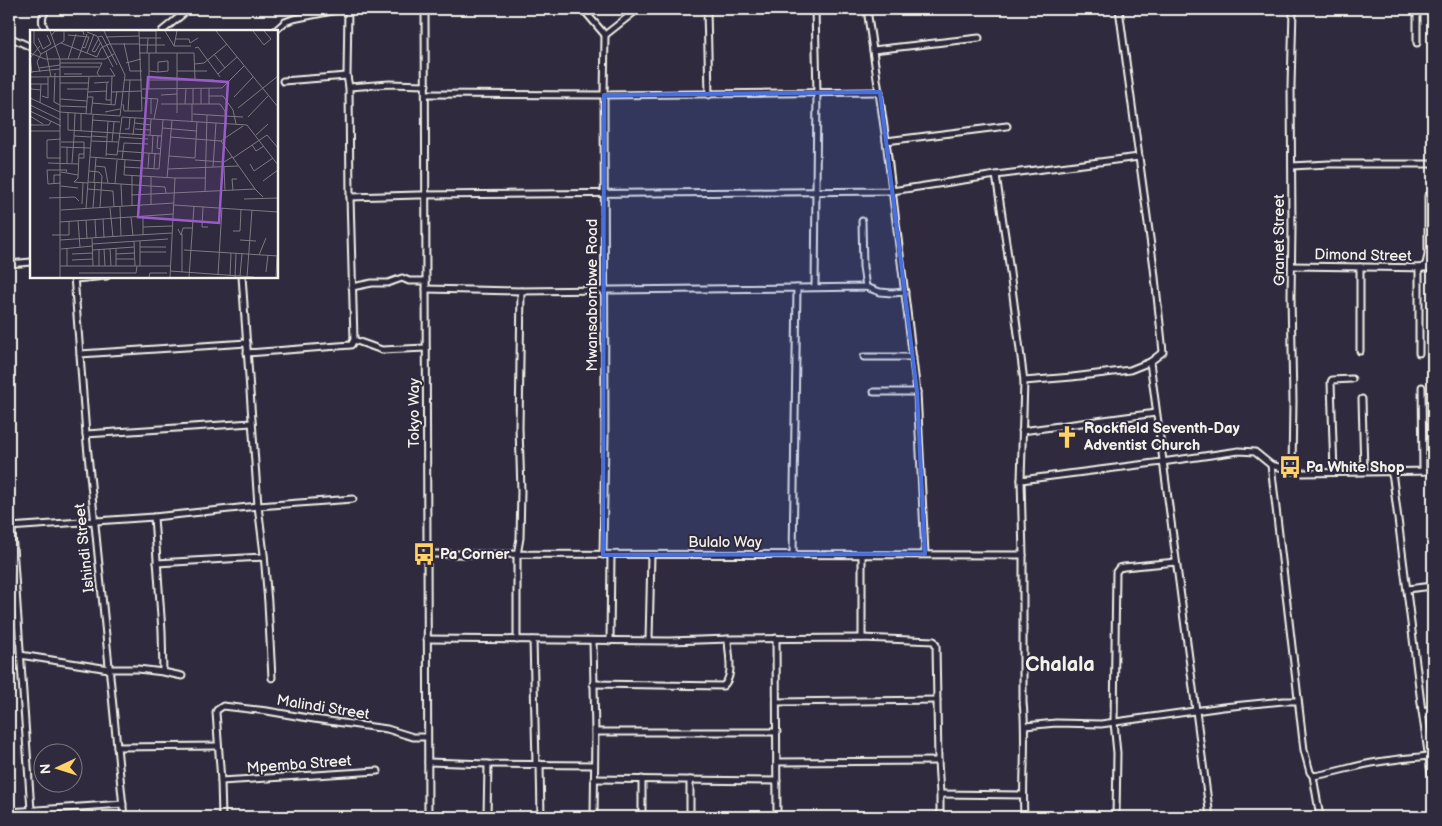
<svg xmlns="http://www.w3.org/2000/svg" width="1442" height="826" font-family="'Balsamiq Sans',sans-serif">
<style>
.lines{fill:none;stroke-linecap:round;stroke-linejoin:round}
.minor-casing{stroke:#f4f1e8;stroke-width:9}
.minor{stroke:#2f2a3d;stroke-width:5}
.marked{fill:#486fdb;fill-opacity:0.2;stroke:#486fdb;stroke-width:4;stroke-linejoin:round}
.labels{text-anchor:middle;stroke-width:4;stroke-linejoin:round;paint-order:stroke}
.street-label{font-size:15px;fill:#f4f1e8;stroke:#2f2a3d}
.poi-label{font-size:15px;font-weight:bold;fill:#f4f1e8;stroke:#2f2a3d;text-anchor:start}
.district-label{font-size:20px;font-weight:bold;fill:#f4f1e8;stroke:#2f2a3d}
.inset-road{fill:none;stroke:#7e7a81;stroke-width:1}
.view{fill:#995dc9;fill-opacity:0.15;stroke:#995dc9;stroke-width:2.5}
.inset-edge{fill:none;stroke:#f4f1e8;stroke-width:2.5}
</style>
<rect width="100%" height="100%" fill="#2f2a3d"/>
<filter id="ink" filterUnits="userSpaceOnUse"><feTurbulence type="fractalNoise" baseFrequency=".02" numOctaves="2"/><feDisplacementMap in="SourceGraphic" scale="10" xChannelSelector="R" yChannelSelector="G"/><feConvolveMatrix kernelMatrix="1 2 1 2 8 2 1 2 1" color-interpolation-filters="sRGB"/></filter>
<g filter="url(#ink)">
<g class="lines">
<defs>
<g id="minor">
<polyline points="425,9 428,817"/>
<polyline points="583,9 605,35"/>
<polyline points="707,9 709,95"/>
<polyline points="867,9 886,141 917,392 925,554"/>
<path d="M 46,31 C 41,23 41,17 47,9"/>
<polyline points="162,31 189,9"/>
<polyline points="275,31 285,22 293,19 342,9"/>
<polyline points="605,35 638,9"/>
<polyline points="9,37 31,47"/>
<polyline points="1417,43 1417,9"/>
<polyline points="873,50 979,38"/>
<polyline points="283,81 347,76"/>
<polyline points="349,87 389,84 426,85"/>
<polyline points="426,94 604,95 880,92"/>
<polyline points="886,141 1007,126"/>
<polyline points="1292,166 1329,164 1433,164"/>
<polyline points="996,175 1007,249 1024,381 1021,480"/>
<polyline points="350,197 418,195 892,191 996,175 1139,157"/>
<polyline points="862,221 863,267 866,287"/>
<polyline points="9,264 31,262"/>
<polyline points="1292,266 1433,268"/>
<polyline points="1419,268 1419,353"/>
<polyline points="1422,268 1426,264 1428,255 1428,196"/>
<polyline points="74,276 86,434 124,817"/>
<polyline points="242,276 258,506 264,554 268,603 272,678"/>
<polyline points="75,279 107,276"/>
<polyline points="352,287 372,283 388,283 402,278 409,281 426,281"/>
<polyline points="815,287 817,93 815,9"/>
<polyline points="797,288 866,287 880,292 892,293 905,292"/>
<polyline points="426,289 521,291 797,288 793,555"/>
<polyline points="354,340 382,350 426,348"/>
<polyline points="1360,351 1360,267"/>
<polyline points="247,353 351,345 354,340 350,197 349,87 347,76 348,9"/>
<polyline points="80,354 247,343"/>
<polyline points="864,357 913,357"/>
<polyline points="1150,362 1210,817"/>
<polyline points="1024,381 1072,377 1130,370 1150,362 1163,352 1154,268 1119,9"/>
<polyline points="1422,387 1423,471"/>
<polyline points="874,392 917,392"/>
<polyline points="1362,399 1364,471"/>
<polyline points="1022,431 1156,413"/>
<polyline points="86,434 252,423"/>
<polyline points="1271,465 1304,750 1310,772 1313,776 1320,817"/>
<polyline points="1292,471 1293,401 1291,296 1292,227 1291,86 1293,9"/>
<polyline points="1334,472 1331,382 1332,380 1352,379"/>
<polyline points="1391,472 1393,479 1422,711 1433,787"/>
<polyline points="9,488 31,810"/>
<polyline points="154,517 162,631 163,672 182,676"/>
<polyline points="9,527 154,517 258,506 353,499"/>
<polyline points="427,554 1023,555"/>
<polyline points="603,555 605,437 604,95 605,35"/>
<polyline points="157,563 264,557"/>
<polyline points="1407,589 1433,586"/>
<polyline points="776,638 777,817"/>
<polyline points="862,638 862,555"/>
<polyline points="427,639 669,641 730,639 862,638 934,641 936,645 938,761 940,794 940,817"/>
<polyline points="517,640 517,555 520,538 521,491 519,428 521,291"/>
<polyline points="533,640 536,764"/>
<polyline points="649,640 651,555"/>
<polyline points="593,641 595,732 594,817"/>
<polyline points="610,641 611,555"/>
<polyline points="20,655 109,669 138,669 163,672"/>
<path d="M 593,684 L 723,686 C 735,676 728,653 728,639"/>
<polyline points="777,702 937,700"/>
<polyline points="1422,711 1433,709"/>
<polyline points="1025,726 1056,723 1101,724 1223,707 1283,701 1298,701"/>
<polyline points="595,732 777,732"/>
<polyline points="117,747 218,746"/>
<polyline points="428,762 488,764 594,765"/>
<polyline points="777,762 938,761"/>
<polyline points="540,764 541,817"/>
<path d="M 1313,776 C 1335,773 1356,765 1378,762 C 1395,759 1412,758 1429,756"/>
<polyline points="594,779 777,781"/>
<polyline points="221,781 378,771"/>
<polyline points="940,794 1022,795"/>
<polyline points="9,812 123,804"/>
<polyline points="222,817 221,781 216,712 217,710 223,706 267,711 314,719 387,729 413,737 427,737"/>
<polyline points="487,817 488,764"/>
<polyline points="642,817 642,779"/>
<polyline points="690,817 690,780"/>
<path d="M 1024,817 C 1022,779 1027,740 1023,702 L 1023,555 L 1021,480 L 1162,462 L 1239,451 L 1255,452 L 1271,465 L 1302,473 L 1433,471"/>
<polyline points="1116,817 1117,753 1114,722 1116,572 1119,568 1124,567 1176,562"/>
</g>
</defs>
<use href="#minor" class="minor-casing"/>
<use href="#minor" class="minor"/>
</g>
</g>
<path class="marked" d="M 880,92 L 917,392 L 925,554 L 603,555 L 604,95 Z"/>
<defs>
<symbol id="church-bare" viewBox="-9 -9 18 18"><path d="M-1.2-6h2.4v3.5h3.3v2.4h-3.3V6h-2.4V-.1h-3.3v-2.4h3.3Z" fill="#ffd166" stroke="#2f2a3d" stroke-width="2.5" paint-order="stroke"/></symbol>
<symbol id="bus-bare" viewBox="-9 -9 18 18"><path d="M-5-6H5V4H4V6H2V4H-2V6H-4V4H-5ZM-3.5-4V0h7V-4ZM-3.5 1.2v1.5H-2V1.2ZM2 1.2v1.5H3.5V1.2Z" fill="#ffd166" stroke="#2f2a3d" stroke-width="2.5" paint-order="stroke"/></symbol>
</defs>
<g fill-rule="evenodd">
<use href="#church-bare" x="1051" y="421" width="32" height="32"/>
<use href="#bus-bare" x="1274" y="451" width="32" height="32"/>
<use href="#bus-bare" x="408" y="538" width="32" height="32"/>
</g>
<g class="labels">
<g class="street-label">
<text transform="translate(1279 240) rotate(-90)" y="5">Granet Street</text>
<text transform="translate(1363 255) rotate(1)" y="5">Dimond Street</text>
<text transform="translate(592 295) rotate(-90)" y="5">Mwansabombwe Road</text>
<text transform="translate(414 413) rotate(-90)" y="5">Tokyo Way</text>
<text x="725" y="547">Bulalo Way</text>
<text transform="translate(84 548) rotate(-96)" y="5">Ishindi Street</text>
<text transform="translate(323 707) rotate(9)" y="5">Malindi Street</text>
<text transform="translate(299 764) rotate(-4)" y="5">Mpemba Street</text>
</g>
<g class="poi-label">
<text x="1084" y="433">Rockfield Seventh-Day<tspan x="1084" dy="17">Adventist Church</tspan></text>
<text x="1306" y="472">Pa White Shop</text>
<text x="440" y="559">Pa Corner</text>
</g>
<g class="district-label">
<text x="1060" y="671">Chalala</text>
</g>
</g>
<g transform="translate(30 30)">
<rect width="248" height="248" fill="#2f2a3d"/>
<path class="inset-road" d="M 4,1 L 4,13 L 11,24M 20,1 L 30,29 L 30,247M 74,1 L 95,45 L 90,86M 109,1 L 126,1M 126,1 L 126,23M 135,1 L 144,16 L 161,16M 186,1 L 248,77M 223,1 L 234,15 L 241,9 L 234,1M 57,2 L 67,6 L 83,37M 38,5 L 59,7 L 55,18 L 52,17M 21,6 L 25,1 L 53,1 L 54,5M 68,7 L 72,6 L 87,35M 76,7 L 109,6M 8,8 L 13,19 L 21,14 L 17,5M 69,8 L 62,21 L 65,22 L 71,12M 109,8 L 131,8M 145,9 L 159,9 L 160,13 L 168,8M 31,13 L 67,27M 94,13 L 100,41 L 112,41M 109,15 L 135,15M 144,16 L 147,1M 165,18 L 168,17 L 190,47M 16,21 L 21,47M 0,23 L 15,29 L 75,29 L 84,24M 57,23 L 64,4M 109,23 L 164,23 L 165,50M 117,23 L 118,8M 119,23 L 119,59M 147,23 L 147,83M 184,24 L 195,38M 67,27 L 71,18 L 79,14 L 109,14M 38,29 L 46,4M 48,29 L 57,4M 30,33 L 72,33 L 67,43 L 70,47M 96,33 L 111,29M 165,34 L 174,33 L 197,14M 30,37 L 69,37M 9,38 L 30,35M 119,41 L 128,42 L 138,41 L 138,31 L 128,32 L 128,42M 147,41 L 177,41M 0,42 L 30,39M 10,42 L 7,32 L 11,24 L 34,11 L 34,1M 2,43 L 0,28 L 10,16M 25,43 L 24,72 L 30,75M 34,44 L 52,44M 188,44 L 207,27M 0,47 L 85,46 L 80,38M 94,50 L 112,50M 119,50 L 184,50M 77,52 L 76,70 L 81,70M 30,53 L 59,53M 64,53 L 79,52M 0,54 L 18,54M 0,54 L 1,59 L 11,60M 171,58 L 171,74M 37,59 L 58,59M 112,59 L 192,58 L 214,36M 58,62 L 77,61M 82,62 L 112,61M 131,65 L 147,64M 12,66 L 18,68 L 18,47M 179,66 L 193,66 L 203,80 L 206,94M 58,67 L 63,67 L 61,84M 204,67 L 223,47M 0,68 L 30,82 L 90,86M 112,68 L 128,69 L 124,89M 30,69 L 57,71M 10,73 L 11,54M 62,73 L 85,75 L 87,61M 93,74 L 94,81 L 112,81 L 109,1M 131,74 L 190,74 L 195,81 L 196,94 L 195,108 L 191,111M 155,74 L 156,58M 163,74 L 163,58M 179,74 L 179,58M 0,75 L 31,90M 81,75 L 82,46M 30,76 L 57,77M 208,78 L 248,46M 0,81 L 31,96M 98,81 L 100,50M 75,82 L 90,79M 38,83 L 38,100 L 132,106M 56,84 L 59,47M 121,84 L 121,68M 163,84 L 195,86M 0,86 L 13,94M 195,86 L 213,87M 218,87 L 238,66M 62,90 L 90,92M 162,91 L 162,74M 105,93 L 121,95M 0,95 L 19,95 L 21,91M 133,98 L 166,101M 95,99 L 99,99 L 100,87M 105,99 L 120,100M 0,101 L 30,101M 51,101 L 51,84M 103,105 L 105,88M 120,105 L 121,89M 128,105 L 127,118 L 131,119M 226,105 L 238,94M 44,106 L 45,83M 61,106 L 77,107M 89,107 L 118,109M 140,107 L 191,111M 195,108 L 213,96M 31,109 L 17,110 L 17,128 L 31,128M 61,111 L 88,112M 191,111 L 225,159M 31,112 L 54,112 L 54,128 L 49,128M 82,112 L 84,92M 222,115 L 226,121 L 234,116M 31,117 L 60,118M 88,121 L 131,124M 122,123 L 123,105M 54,124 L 49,124 L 48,148 L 44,152 L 58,153M 76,124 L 87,125 L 92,87 L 217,95 L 248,135M 76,126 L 78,91M 139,126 L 165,128 L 167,92M 60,127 L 113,131M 203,128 L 237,105 L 248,118M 92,130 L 94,113 L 118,114M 95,130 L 94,145 L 145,148 L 140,247M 165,130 L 194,132 L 202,127M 18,133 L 48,134M 37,133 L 37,117M 42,133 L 44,106 L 61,107M 220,134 L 224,141 L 243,128M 65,136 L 75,137 L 78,153M 94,137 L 129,139 L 133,90M 183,137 L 186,93M 194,137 L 195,161M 112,138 L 113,122M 118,138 L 119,123M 124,139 L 125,123M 138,139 L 208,136M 59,141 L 69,142 L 72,146 L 70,178M 31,142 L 48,145M 102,146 L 102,176M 121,147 L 121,174M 137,148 L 142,90M 145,148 L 175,148M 233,151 L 248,140M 58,152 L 91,154 L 92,176M 64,152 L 66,128M 24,153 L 24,145 L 31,145M 31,153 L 18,154 L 17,140 L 37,140 L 36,142M 85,154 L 87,130M 91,154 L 135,157 L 136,163M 31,156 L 48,158M 58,159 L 83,161 L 84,177M 203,160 L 202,149 L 207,149M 175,162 L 177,85M 101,165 L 225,159 L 233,167M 19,168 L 45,167 L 49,171M 214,169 L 248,168M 52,174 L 53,153M 144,175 L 248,182M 173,177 L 172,197 L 178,197M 63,178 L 65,152M 80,178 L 83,207M 56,179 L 63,85M 31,180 L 144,173M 113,186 L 113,205M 101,187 L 103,206M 73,189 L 74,208M 56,190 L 57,209M 65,190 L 66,208M 48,191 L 50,217M 30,192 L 143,184M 113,197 L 142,196M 148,199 L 151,205 L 153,198 L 162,198M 203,201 L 210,201 L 211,180M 22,205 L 39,205 L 39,191M 91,206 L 142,203M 62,208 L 63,236M 30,210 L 91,206 L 90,177M 210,210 L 226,211M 104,211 L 105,236M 110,211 L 110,236M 62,214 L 138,209M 110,217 L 136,217M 86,218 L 86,236M 31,219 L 63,216M 69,219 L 69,236M 74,219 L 75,236M 80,219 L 81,236M 63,220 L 104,217M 154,220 L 248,226M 110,222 L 136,222M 42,224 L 63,223M 86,224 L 104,223M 229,225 L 236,208M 86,229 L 104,229M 42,230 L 63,229M 30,236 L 140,236M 37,236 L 37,218M 140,241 L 224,247M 152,242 L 152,204M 236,242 L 238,225M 49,243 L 106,243 L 107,236M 188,245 L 192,178M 200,246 L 201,223M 210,246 L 212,223M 119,247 L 120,243 L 137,243M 159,247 L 164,176M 205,247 L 206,223M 217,247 L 222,180M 246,247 L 247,226"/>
<path class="view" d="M 118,47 L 198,52 L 189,193 L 108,187 Z"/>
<rect width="248" height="248" class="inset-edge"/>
</g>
<rect width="1442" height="826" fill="none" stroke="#2f2a3d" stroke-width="30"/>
<rect x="15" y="15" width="1412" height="796" fill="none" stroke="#f4f1e8" stroke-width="2" filter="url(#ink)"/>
<g transform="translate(58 768) rotate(266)"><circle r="24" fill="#2f2a3d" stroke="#7e7a81"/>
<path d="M0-4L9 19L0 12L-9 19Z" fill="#ffd166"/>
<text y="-8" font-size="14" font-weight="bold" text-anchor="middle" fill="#f4f1e8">N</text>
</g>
</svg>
